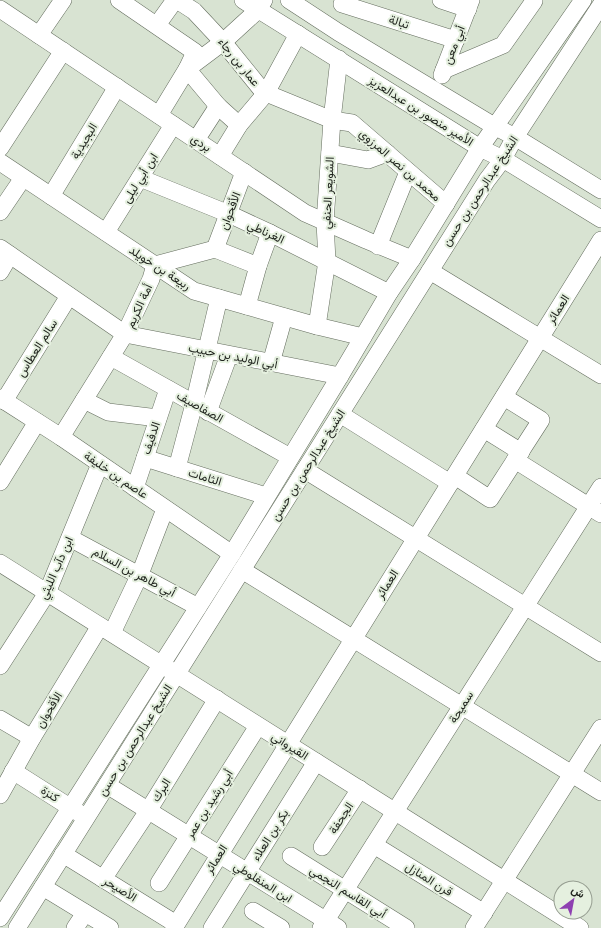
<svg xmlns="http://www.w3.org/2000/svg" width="601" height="928" font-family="Poppins,Vazirmatn,sans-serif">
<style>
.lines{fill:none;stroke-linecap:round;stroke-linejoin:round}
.minor-casing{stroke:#646d5e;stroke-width:18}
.minor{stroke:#fff;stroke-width:17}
.labels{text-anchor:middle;stroke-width:4;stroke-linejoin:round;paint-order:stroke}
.street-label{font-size:12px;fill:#1f231d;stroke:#e5f0df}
</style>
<rect width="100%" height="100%" fill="#d8e3d2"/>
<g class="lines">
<defs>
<g id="minor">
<polyline points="119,0 195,52 187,69 218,106 239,125"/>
<polyline points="177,0 194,11 223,42 261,89 266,93 332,120 352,123 446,204"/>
<polyline points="243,0 480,148 503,159 601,219"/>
<polyline points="289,0 338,32 494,126 515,137 601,190"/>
<polyline points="441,0 468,9"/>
<polyline points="342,4 456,40"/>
<polyline points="0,9 305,213 366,240 412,259"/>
<polyline points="157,25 175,0"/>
<polyline points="39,35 63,0"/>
<polyline points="444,70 503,45 534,1"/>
<polyline points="442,75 471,0"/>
<polyline points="159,115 187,69 223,42 258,10 264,0"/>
<polyline points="196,140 218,106"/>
<polyline points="0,148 63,51"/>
<polyline points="330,153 368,160 387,153"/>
<polyline points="220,156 239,125 266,93 298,34"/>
<polyline points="0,162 194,291 317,326 363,337"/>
<polyline points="140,178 229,214 270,233 389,293"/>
<polyline points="51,196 117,87"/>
<polyline points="0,212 23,178"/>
<polyline points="106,232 173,125"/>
<polyline points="378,246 408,172"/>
<polyline points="0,248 125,334 340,376"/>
<polyline points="215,249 244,172"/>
<polyline points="430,271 601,375"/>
<polyline points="0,272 10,255"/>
<polyline points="247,306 258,266 270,233"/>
<polyline points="317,326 327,261 325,222 332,120 339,59"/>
<polyline points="111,357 290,457"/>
<polyline points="271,363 284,317"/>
<polyline points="0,398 61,437 232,554"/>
<polyline points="84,400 108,412 158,418"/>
<polyline points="4,401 69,296"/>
<polyline points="208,412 229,355"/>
<polyline points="340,414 450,483"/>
<polyline points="484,429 521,452"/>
<polyline points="61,437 125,334 151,279 155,265 215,249 258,266"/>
<polyline points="145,458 266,496"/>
<polyline points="515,460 601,514"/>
<polyline points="177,468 194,404 219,298"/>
<polyline points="305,470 601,653"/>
<polyline points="455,476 490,499 541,420 504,397"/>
<polyline points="0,482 37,422"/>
<polyline points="135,488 168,389"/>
<polyline points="70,538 198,607"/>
<polyline points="0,563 580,928"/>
<polyline points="242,570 601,792"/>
<polyline points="112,633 140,574 165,509"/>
<polyline points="0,666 47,593 100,464"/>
<polyline points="0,719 32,738"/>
<polyline points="13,771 79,813"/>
<polyline points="107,785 338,928"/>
<polyline points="0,795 32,738 100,626"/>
<polyline points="374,845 484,913"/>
<polyline points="322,847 360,789"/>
<polyline points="63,854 176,924"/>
<polyline points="291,856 406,928"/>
<polyline points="103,879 148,811 217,699"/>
<polyline points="159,883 258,726"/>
<polyline points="43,887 110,928"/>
<polyline points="253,911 281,928"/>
<polyline points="0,918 232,554 340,376 389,293 412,259 480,148 583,0"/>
<polyline points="17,928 487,180 503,159 515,137 601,5"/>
<polyline points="75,928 85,913"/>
<polyline points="174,928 601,240"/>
<polyline points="212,928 316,762"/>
<polyline points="321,928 601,487"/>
<polyline points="474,928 601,728"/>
</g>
</defs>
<use href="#minor" class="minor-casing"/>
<use href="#minor" class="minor"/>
</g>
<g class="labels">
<g class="street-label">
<text transform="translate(399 22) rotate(18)" y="4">تبالة</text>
<text transform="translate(454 45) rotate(-69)" y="4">أبي معن</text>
<text transform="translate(239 62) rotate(51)" y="4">عمار بن رجاء</text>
<text transform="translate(421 111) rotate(32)" y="4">الأمير منصور بن عبدالعزيز</text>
<text transform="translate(84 141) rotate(-59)" y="4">البجيدية</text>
<text transform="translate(201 143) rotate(34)" y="4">بردي</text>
<text transform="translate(400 165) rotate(41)" y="4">محمد بن نصر المرزوي</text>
<text transform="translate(140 178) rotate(-58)" y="4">ابن أبي ليلى</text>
<text transform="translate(480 191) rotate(-57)" y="4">الشيخ عبدالرحمن بن حسن</text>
<text transform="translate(328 193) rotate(-87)" y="4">الشويعر الحنفي</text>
<text transform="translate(230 211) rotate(-69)" y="4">الأقحوان</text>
<text transform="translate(266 232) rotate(25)" y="4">الغرناطي</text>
<text transform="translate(160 268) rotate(33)" y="4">ربيعة بن خويلد</text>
<text transform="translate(139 306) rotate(-65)" y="4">أمة الكريم</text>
<text transform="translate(558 309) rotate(-58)" y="4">العمائر</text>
<text transform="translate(37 348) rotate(-58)" y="4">سالم العطاس</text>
<text transform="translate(233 356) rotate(11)" y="4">أبي الوليد بن حبيب</text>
<text transform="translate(200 407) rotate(29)" y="4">الصفاصيف</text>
<text transform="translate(151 438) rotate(-72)" y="4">الدفيف</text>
<text transform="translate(308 465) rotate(-58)" y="4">الشيخ عبدالرحمن بن حسن</text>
<text transform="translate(116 475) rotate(34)" y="4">عاصم بن خليفة</text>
<text transform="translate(205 477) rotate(17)" y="4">الثامات</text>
<text transform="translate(56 568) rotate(-66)" y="4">ابن دآب الليثي</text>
<text transform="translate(134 572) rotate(28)" y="4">أبي طاهر بن السلام</text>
<text transform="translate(387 584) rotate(-58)" y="4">العمائر</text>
<text transform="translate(461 707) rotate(-58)" y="4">سميحة</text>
<text transform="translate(49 710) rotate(-59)" y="4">الأقحوان</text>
<text transform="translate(135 740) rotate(-58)" y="4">الشيخ عبدالرحمن بن حسن</text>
<text transform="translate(290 746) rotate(32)" y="4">القيرواني</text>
<text transform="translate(161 790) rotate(-58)" y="4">البرك</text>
<text transform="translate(50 794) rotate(33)" y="4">كنزة</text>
<text transform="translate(209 804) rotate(-58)" y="4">أبي رشيد بن عمر</text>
<text transform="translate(341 818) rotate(-57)" y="4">الجحفة</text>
<text transform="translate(270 835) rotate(-58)" y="4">بكر بن العلاء</text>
<text transform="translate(216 859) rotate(-58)" y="4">العمائر</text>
<text transform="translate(429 879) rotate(32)" y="4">قرن المنازل</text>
<text transform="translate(263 882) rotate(32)" y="4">ابن المنفلوطي</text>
<text transform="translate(120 889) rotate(31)" y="4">الأصيحر</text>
<text transform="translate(348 892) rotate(32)" y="4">أبي القاسم النجمي</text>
</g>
</g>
<g transform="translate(573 900) rotate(32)"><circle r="19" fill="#e5f0df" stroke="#969e91"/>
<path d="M0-3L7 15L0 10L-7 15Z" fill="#8e40b1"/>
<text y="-6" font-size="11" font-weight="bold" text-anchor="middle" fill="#1f231d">ش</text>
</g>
</svg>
